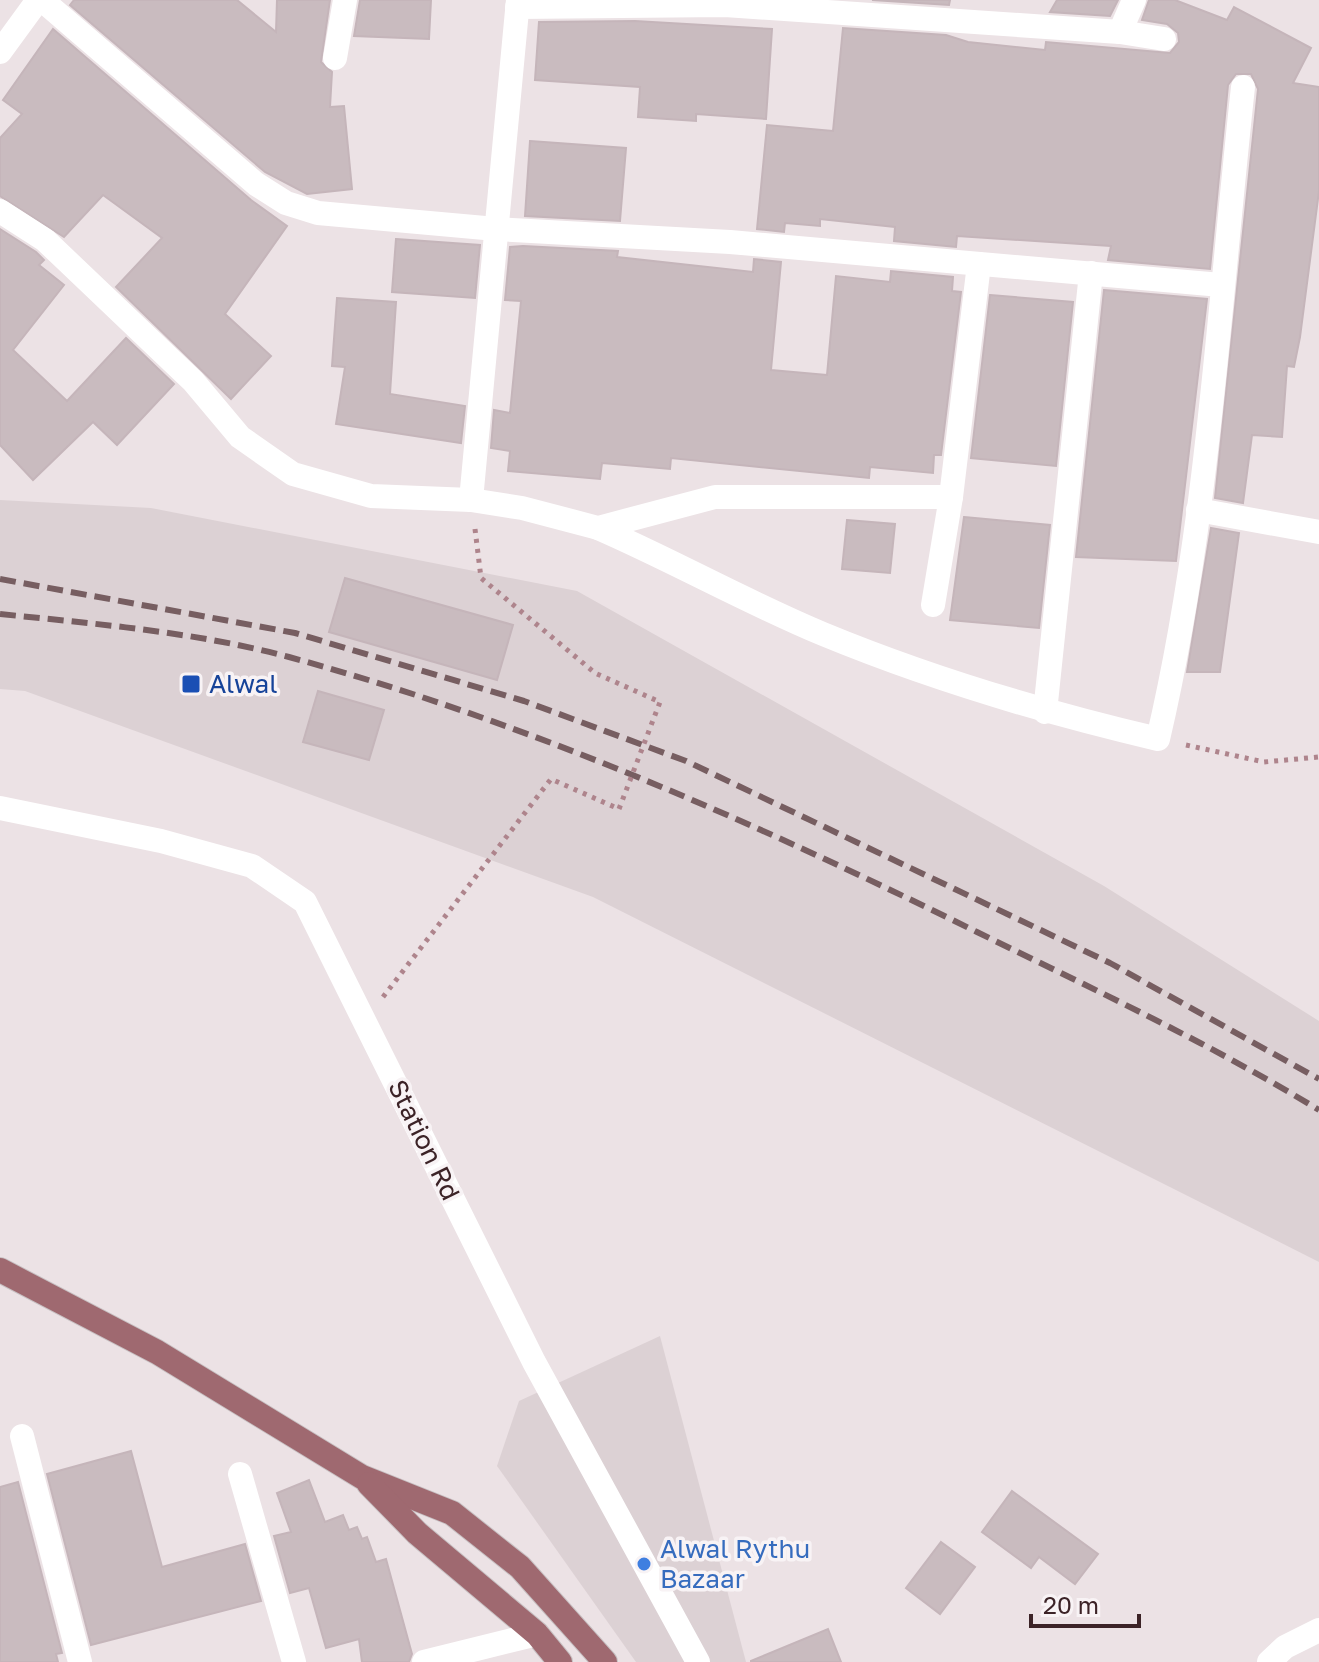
<svg xmlns="http://www.w3.org/2000/svg" width="1319" height="1662" font-family="'Golos Text',sans-serif">
<style>
.built{fill:#dcd1d4}
.building{fill:#c9bbbf;stroke:#c5b5ba;stroke-width:2}
.lines{fill:none;stroke-linecap:round;stroke-linejoin:round}
.major-casing{stroke:#c8c1c3;stroke-width:26}
.path{stroke:#ae848c;stroke-width:5;stroke-dasharray:4 6;stroke-linecap:butt}
.minor{stroke:#fff;stroke-width:24}
.major{stroke:#9f6970;stroke-width:24}
.rail{stroke:#775e61;stroke-width:6;stroke-dasharray:16 8;stroke-linecap:butt}
.path-bridge{stroke:#ae848c;stroke-width:5;stroke-dasharray:4 6;stroke-linecap:butt}
.transit-dot{fill:#1a4fb4;stroke:#f8f3f5;stroke-width:3}
.shop-dot{fill:#3f7fe0;stroke:#f8f3f5;stroke-width:3}
.labels{text-anchor:middle;stroke-width:7;stroke-linejoin:round;paint-order:stroke}
.transit-label{font-size:26px;fill:#164399;stroke:#f8f3f5;text-anchor:start}
.street-label{font-size:26px;fill:#3c2327;stroke:#f8f3f5}
.shop-label{font-size:26px;fill:#366cbe;stroke:#f8f3f5;text-anchor:start}
</style>
<rect width="100%" height="100%" fill="#ece2e5"/>
<g class="built">
<polygon points="0,500 151,508 577,591 1104,886 1319,1021 1319,1262 593,897 25,691 0,689"/>
<polygon points="660,1336 746,1662 636,1662 497,1466 519,1401"/>
</g>
<g class="building">
<polygon points="74,0 237,0 276,32 277,0 330,0 321,62 332,72 330,107 344,106 352,189 307,194 265,172 70,5"/>
<polygon points="360,0 431,0 429,39 354,36"/>
<polygon points="872,0 950,0 949,5"/>
<polygon points="1057,0 1118,0 1110,16 1050,12"/>
<polygon points="1149,0 1175,0 1227,20 1234,7 1311,48 1293,83 1319,87 1319,191 1300,337 1294,367 1287,366 1282,437 1252,435 1243,503 1215,498 1258,89 1251,74 1236,74 1228,85 1210,269 1108,260 1111,246 957,236 956,247 894,241 895,227 820,219 820,226 785,223 784,232 757,229 767,125 833,131 843,28 946,35 968,42 1045,50 1046,42 1170,53 1179,42 1178,33 1167,24 1142,20"/>
<polygon points="635,21 772,29 766,119 696,114 696,121 638,117 640,87 535,80 539,22"/>
<polygon points="53,29 251,200 287,226 225,314 271,356 231,399 116,287 162,238 103,195 64,237 0,196 0,138 22,114 3,100"/>
<polygon points="530,141 626,148 620,221 525,216"/>
<polygon points="0,229 36,252 44,260 39,265 64,285 13,350 67,401 126,338 174,384 117,445 93,422 33,480 0,445"/>
<polygon points="396,239 480,245 475,298 392,292"/>
<polygon points="523,246 618,251 617,257 753,272 754,259 781,262 771,370 827,375 836,276 890,282 891,271 953,277 952,291 961,292 941,455 934,455 933,473 870,467 869,478 671,458 670,469 602,463 600,479 508,471 510,451 491,448 494,410 510,413 521,301 505,300 510,247"/>
<polygon points="1104,290 1207,299 1176,561 1076,557"/>
<polygon points="990,295 1073,302 1056,466 971,458"/>
<polygon points="337,298 396,302 390,394 465,406 461,443 336,424 345,367 332,366"/>
<polygon points="964,517 1050,525 1039,628 950,620"/>
<polygon points="847,520 895,524 890,573 842,569"/>
<polygon points="1211,528 1239,533 1220,672 1187,672"/>
<polygon points="345,578 513,625 497,680 329,632"/>
<polygon points="318,691 384,710 369,760 303,742"/>
<polygon points="131,1451 162,1567 245,1544 261,1601 91,1645 47,1474"/>
<polygon points="309,1480 325,1522 343,1515 349,1530 357,1527 362,1539 367,1537 376,1562 386,1559 412,1654 409,1662 362,1662 359,1639 326,1648 309,1588 290,1593 274,1536 291,1532 277,1493"/>
<polygon points="18,1482 62,1653 56,1654 58,1662 0,1662 0,1487"/>
<polygon points="1012,1491 1098,1554 1075,1584 1039,1557 1031,1568 982,1532"/>
<polygon points="941,1542 975,1567 940,1614 906,1588"/>
<polygon points="828,1629 841,1662 751,1662 751,1661"/>
</g>
<g class="lines">
<defs>
<g id="major">
<polyline points="0,1270 157,1352 362,1477 452,1513 520,1567 605,1662"/>
<polyline points="369,1484 417,1533 537,1634 560,1662"/>
</g>
</defs>
<use href="#major" class="major-casing"/>
<g class="path">
<polyline points="475,529 481,578 595,673 660,702"/>
<polyline points="1186,745 1264,762 1319,757"/>
<polyline points="383,997 551,779 619,809"/>
</g>
<g class="minor">
<polyline points="42,0 256,184 286,203 318,213 496,229 730,242 1221,285"/>
<polyline points="517,7 725,5 1120,32 1164,39"/>
<polyline points="1120,32 1134,0"/>
<polyline points="0,52 38,0"/>
<polyline points="335,58 345,0"/>
<polyline points="0,211 45,240 193,381 240,437 293,474 371,496 471,500 522,508 598,528 715,497 951,497"/>
<polyline points="471,500 518,0"/>
<polyline points="1198,510 1319,532"/>
<path d="M 598,528 C 674,561 746,602 823,634 C 932,679 1043,712 1158,739 C 1208,526 1219,304 1243,87"/>
<polyline points="933,605 951,497 979,264"/>
<polyline points="1045,712 1091,273"/>
<polyline points="0,808 161,841 252,866 305,902 534,1362 698,1662"/>
<polyline points="22,1436 80,1662"/>
<polyline points="240,1474 294,1662"/>
<polyline points="424,1662 537,1634"/>
<polyline points="1269,1662 1285,1647 1319,1630"/>
</g>
<use href="#major" class="major"/>
<g class="rail">
<polyline points="0,579 295,633 524,701 686,761 1110,963 1319,1079"/>
<path d="M 0,614 C 96,624 196,632 289,657 C 528,722 756,823 977,932 C 1093,989 1209,1043 1319,1110"/>
</g>
<polyline class="path-bridge" points="619,809 660,702"/>
</g>
<rect class="transit-dot" x="181" y="674" width="20" height="20" rx="4"/>
<circle class="shop-dot" cx="644" cy="1564" r="8"/>
<g class="labels">
<g class="transit-label">
<text x="209" y="693">Alwal</text>
</g>
<g class="street-label">
<text transform="translate(424 1140) rotate(64)" y="9">Station Rd</text>
</g>
<g class="shop-label">
<text x="660" y="1558">Alwal Rythu<tspan x="660" dy="30">Bazaar</tspan></text>
</g>
</g>
<path d="M1031 1614v12h108v-12" fill="none" stroke="#3c2327" stroke-width="4"/>
<text x="1043" y="1614" font-size="24" fill="#3c2327" stroke="#f8f3f5" stroke-width="6" paint-order="stroke">20 m</text>
</svg>
